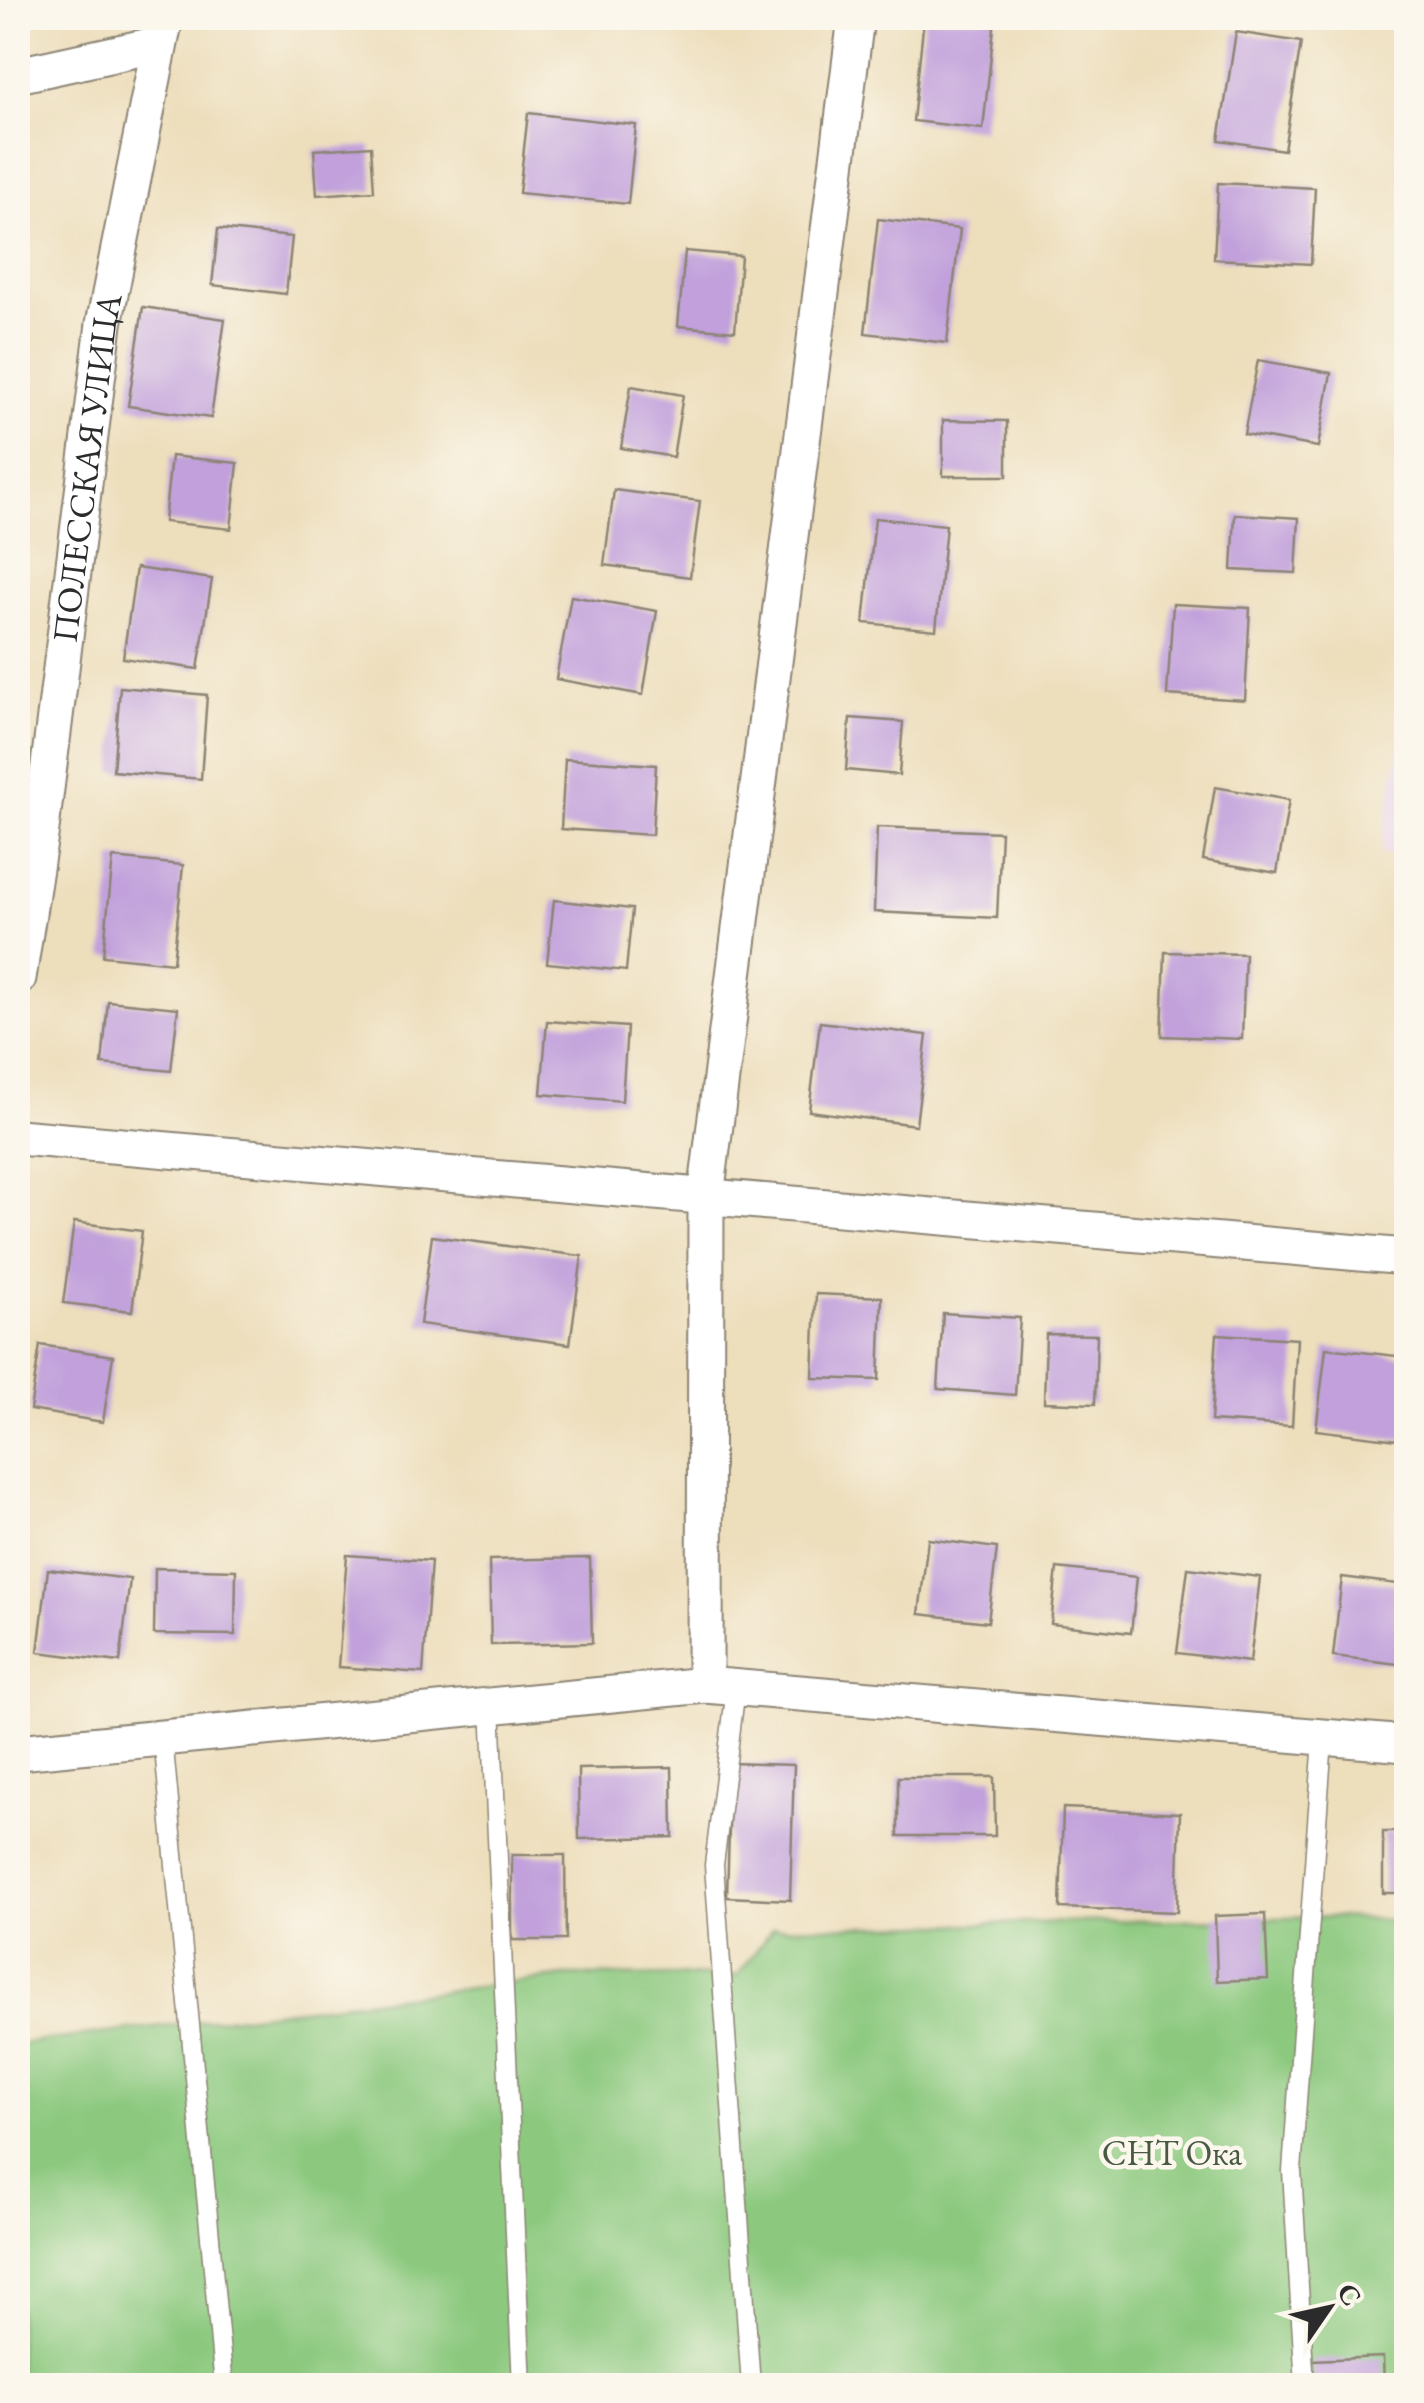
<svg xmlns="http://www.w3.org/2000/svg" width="1424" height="2403" font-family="'EB Garamond',serif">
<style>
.built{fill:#e9d2ed}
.green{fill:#8cc97f;stroke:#5c7a55;stroke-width:2.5}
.building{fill:#c1a0db}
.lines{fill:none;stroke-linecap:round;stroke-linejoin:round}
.service-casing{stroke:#8c8474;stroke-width:21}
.minor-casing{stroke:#8c8474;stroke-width:39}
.service{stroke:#fff;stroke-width:18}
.minor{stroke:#fff;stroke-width:35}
.labels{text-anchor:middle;stroke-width:9;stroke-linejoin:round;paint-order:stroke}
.street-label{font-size:35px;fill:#2b2b2b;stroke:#fbf7ec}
.park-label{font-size:35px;fill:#485a44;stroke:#fbf7ec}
</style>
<rect width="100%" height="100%" fill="#fbf7ec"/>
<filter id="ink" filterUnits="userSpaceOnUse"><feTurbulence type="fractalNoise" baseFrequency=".01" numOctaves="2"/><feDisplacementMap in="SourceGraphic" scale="20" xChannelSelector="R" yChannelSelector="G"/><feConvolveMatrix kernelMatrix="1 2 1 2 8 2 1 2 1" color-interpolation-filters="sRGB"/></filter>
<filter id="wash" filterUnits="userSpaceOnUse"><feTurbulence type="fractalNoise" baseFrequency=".0048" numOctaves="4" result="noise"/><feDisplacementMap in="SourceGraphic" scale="40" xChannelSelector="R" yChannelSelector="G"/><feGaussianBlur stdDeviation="2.25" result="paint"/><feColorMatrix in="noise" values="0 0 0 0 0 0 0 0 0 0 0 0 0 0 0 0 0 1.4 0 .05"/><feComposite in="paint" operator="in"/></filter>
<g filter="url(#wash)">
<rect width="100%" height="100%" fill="#eddebc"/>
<polygon class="built" points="1406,710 1406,862 1381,851"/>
<polygon class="green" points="1338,1917 1406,1921 1406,2385 18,2385 18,2044 565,1976 738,1975 773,1928"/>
<g id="blocks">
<g class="building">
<polygon points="924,18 995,18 983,129 913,121"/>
<polygon points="1236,32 1301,42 1284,150 1219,140"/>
<polygon points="528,113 636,125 628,204 519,193"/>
<polygon points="371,146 374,191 317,195 314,150"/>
<polygon points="1218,183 1315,188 1311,264 1214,259"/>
<polygon points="878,219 960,229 947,343 865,333"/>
<polygon points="218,229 292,237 286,294 212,285"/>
<polygon points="685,251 741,256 735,331 678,326"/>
<polygon points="143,307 225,319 211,418 128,406"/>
<polygon points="1258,360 1331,373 1318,447 1244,434"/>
<polygon points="631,386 683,395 673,457 621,448"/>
<polygon points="943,420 1007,421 1007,476 943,476"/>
<polygon points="171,456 238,463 231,529 164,522"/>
<polygon points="614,490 700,501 690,577 604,565"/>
<polygon points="1235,514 1299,518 1296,573 1232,570"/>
<polygon points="875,518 946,525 936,630 864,623"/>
<polygon points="136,568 212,579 198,669 123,658"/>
<polygon points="571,596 657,611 643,695 556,679"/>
<polygon points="1173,604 1250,608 1245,700 1167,695"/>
<polygon points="120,687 207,695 201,779 113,771"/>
<polygon points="850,718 903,722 899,775 846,770"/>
<polygon points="565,759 656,765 652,835 561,829"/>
<polygon points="1215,787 1289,800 1277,873 1203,860"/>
<polygon points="877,827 1001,832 997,918 874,912"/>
<polygon points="113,858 183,865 173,963 103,956"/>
<polygon points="554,900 632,909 626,971 547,963"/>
<polygon points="1165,952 1245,954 1242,1039 1162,1036"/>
<polygon points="108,1001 178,1008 171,1071 102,1064"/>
<polygon points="547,1021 627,1027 622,1101 541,1094"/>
<polygon points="820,1022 927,1035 916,1125 809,1111"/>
<polygon points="74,1222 142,1231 132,1311 63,1303"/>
<polygon points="432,1236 582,1256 570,1344 420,1324"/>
<polygon points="816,1294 882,1297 879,1380 813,1378"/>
<polygon points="943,1313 1020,1318 1015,1395 938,1389"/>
<polygon points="1046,1334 1097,1335 1095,1404 1044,1402"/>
<polygon points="1217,1334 1297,1339 1292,1426 1211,1421"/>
<polygon points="40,1345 113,1356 103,1422 30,1410"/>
<polygon points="1326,1348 1406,1357 1406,1441 1316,1430"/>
<polygon points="928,1539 997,1548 988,1622 919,1614"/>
<polygon points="347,1555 431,1561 423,1673 338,1667"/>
<polygon points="590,1558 592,1643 491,1645 489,1560"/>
<polygon points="155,1568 236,1570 235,1635 154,1634"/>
<polygon points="1057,1568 1137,1577 1131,1633 1051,1624"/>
<polygon points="1188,1568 1260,1577 1250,1662 1177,1653"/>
<polygon points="48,1569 130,1579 120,1662 38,1652"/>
<polygon points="1342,1577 1406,1585 1406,1665 1333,1656"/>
<polygon points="731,1763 794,1765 790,1900 727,1897"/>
<polygon points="672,1767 673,1837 579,1839 578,1769"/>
<polygon points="898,1777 994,1777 995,1836 898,1836"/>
<polygon points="1063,1808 1180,1813 1177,1912 1060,1908"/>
<rect x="1383" y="1832" width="23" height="61"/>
<polygon points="512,1855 565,1855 566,1940 512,1940"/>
<polygon points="1265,1914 1268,1979 1217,1981 1215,1916"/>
<polygon points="1383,2357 1384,2386 1313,2386 1312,2360"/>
</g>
</g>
</g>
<g filter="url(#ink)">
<use href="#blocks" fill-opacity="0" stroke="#8c8474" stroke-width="2.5"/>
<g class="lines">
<defs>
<g id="service">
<polyline points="736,1688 714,1865 751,2386"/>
<polyline points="491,1706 522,2386"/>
<polyline points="163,1738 224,2386"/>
<polyline points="1305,2386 1292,2171 1323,1739"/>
</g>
<g id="minor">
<polyline points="18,75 159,44"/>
<path id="s1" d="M 18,978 L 41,829 L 104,324 L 165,18"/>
<polyline points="18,1137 1406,1257"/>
<polyline points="705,1685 706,1196 856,18"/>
<polyline points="18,1752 705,1685 1406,1744"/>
</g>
</defs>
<use href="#service" class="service-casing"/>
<use href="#minor" class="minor-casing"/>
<use href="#service" class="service"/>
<use href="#minor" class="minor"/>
</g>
</g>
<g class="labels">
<g class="street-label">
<text dy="12" stroke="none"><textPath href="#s1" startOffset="515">ПОЛЕССКАЯ УЛИЦА</textPath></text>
</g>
<g class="park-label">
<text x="1172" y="2165">СНТ Ока</text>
</g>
</g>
<rect width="1424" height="2403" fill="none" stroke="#fbf7ec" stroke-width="60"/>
<g transform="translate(1329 2308) rotate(56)" stroke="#fbf7ec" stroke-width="8" paint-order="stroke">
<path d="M0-8L18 38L0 25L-18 38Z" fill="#2b2b2b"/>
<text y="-15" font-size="28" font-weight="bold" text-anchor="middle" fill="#2b2b2b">С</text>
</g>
</svg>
